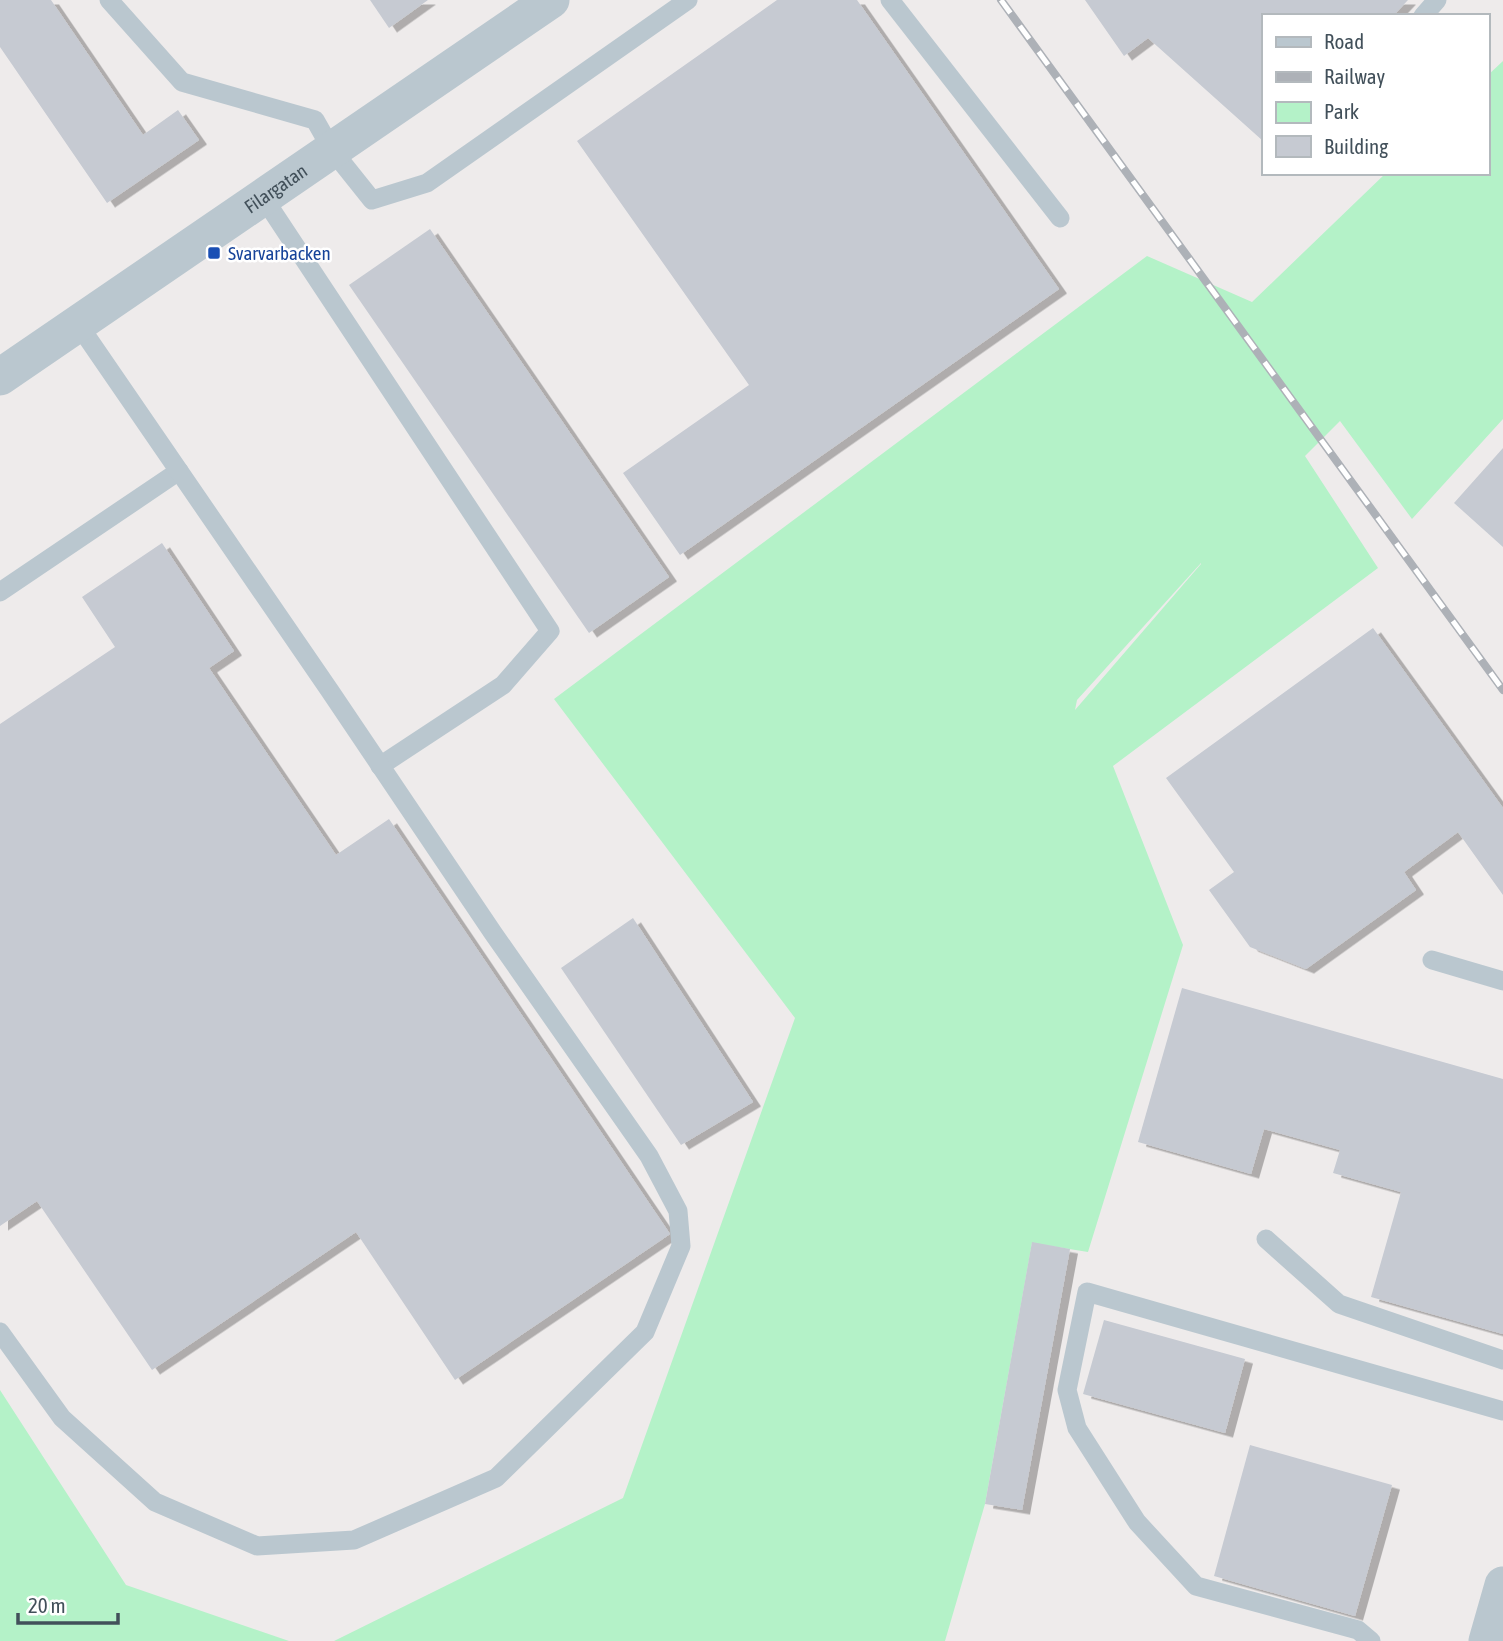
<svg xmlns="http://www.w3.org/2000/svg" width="1503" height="1641" font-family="'Asap Condensed',sans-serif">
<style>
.green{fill:#b4f2c8;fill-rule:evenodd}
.building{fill:#c6cad2;filter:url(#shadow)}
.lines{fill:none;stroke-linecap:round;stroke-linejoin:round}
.lane{stroke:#bac7cf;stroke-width:19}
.street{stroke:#bac7cf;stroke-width:37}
.rail-casing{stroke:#adb1b7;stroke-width:8}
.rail{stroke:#fff;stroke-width:5;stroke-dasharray:16;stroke-linecap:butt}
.transit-dot{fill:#1a4fb4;stroke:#fff;stroke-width:2.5}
.labels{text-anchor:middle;stroke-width:5;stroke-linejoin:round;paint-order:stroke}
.street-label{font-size:19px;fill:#42505a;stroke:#fff}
.transit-label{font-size:19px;fill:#164399;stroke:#fff;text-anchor:start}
</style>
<defs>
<filter id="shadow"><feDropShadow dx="8" dy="4.5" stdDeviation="0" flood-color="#0004"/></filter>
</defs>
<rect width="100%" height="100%" fill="#eeebeb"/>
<g class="green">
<path d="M 1503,61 L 1503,419 L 1412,519 L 1340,421 L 1305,456 L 1378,568 L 1113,766 L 1183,945 L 1088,1252 L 1032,1243 L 985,1504 L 945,1641 L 334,1641 L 623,1498 L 795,1018 L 554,699 L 1147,256 L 1252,302 L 1386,173 L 1487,173 L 1487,76 ZM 1201,563 L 1201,564 L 1075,710 L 1077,700 Z"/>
<polygon points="0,1390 126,1585 289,1641 0,1641"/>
</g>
<g class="building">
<polygon points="0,0 51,0 143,135 178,110 199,140 107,203 0,47"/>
<polygon points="370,0 428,0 389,28"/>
<polygon points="777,0 857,0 1059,289 680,555 623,473 749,385 577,141"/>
<polygon points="1085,0 1408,0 1393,16 1263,16 1263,141 1148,38 1124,56"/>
<polygon points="430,229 669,577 589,633 349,285"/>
<polygon points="1503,448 1503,547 1454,503"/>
<polygon points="162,543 234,651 209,668 336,855 389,819 670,1234 455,1380 356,1232 152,1370 37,1201 0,1226 0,724 115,647 82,597"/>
<polygon points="1373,628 1503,808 1503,895 1458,832 1404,872 1416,890 1306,969 1250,947 1209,890 1234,872 1166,778"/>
<polygon points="633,918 753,1102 681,1145 561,968"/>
<polygon points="1182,988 1503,1079 1503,1334 1371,1297 1401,1192 1333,1173 1340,1150 1264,1129 1251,1174 1138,1142"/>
<polygon points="1032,1242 1070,1249 1022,1510 985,1504"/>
<polygon points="1104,1320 1245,1359 1225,1433 1083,1394"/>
<polygon points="1250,1445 1392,1485 1355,1616 1214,1576"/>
</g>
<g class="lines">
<g class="lane">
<polyline points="109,0 182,82 315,120 332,150 372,200 427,183 688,0"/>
<polyline points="890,0 1060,218"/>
<polyline points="1423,16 1437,0"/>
<polyline points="263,197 550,631 503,685 380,766"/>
<polyline points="0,592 179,471"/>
<polyline points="1432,960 1503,981"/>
<polyline points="1266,1239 1339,1304 1503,1360"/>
<polyline points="0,1332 62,1418 155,1502 257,1546 354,1540 496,1478 645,1332 681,1246 678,1211 649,1156 493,933 330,691 78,324"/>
<polyline points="1371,1641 1358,1630 1196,1586 1137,1522 1077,1428 1067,1390 1087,1292 1503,1411"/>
</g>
<g class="street">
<path id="s1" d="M 0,377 L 551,0"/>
<polyline points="1487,1641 1503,1585"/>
</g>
<defs>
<polyline id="rail" points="1001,0 1503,690"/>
</defs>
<use href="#rail" class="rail-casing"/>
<use href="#rail" class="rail"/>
</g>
<rect class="transit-dot" x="207" y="246" width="14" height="14" rx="3.5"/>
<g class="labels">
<g class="street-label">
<text dy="7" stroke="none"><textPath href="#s1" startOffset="334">Filargatan</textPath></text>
</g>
<g class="transit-label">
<text x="228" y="260">Svarvarbacken</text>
</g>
</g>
<rect x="1262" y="14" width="228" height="161" fill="#ffffff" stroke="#b3b9bd" stroke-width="2"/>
<rect x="1276" y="37" width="35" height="10" fill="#bac7cf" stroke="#b3b9bd" stroke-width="2"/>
<text x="1324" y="49" font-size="21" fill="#42505a">Road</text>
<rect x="1276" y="72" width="35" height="10" fill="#adb1b7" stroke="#b3b9bd" stroke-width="2"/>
<text x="1324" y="84" font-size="21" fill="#42505a">Railway</text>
<rect x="1276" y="102" width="35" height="21" fill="#b4f2c8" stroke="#b3b9bd" stroke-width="2"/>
<text x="1324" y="119" font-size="21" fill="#42505a">Park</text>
<rect x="1276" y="136" width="35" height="21" fill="#c6cad2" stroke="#b3b9bd" stroke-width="2"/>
<text x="1324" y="154" font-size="21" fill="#42505a">Building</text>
<path d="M18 1613v10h100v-10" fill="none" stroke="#42505a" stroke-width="3.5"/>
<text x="28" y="1613" font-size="21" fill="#42505a" stroke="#ffffff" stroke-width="5" paint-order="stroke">20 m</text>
</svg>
